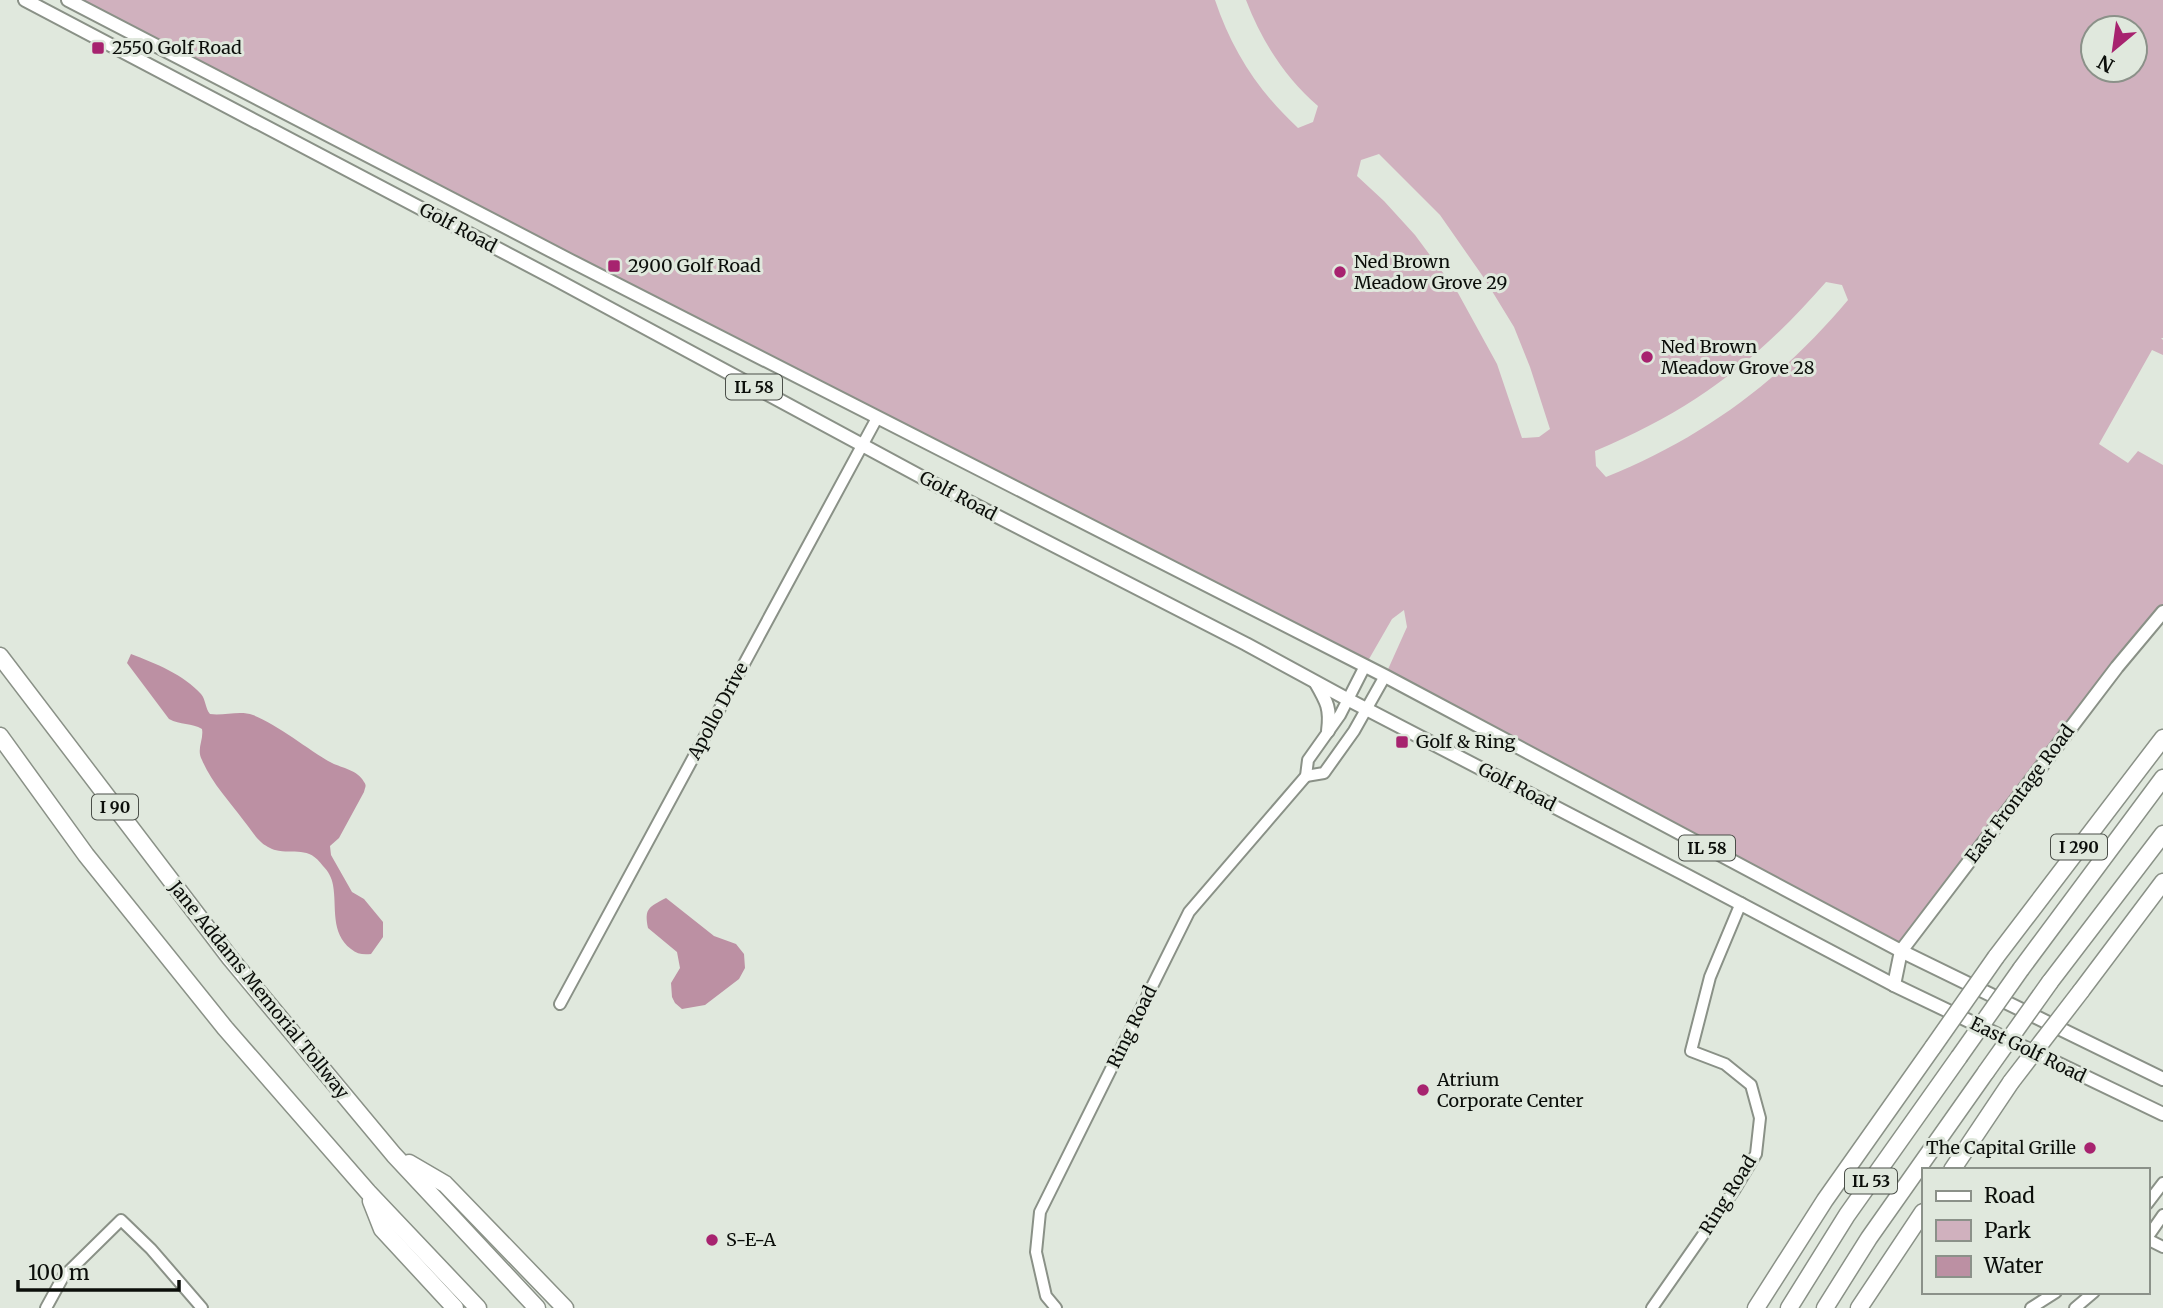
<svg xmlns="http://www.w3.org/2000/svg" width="2163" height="1308" font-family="Merriweather,serif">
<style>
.green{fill:#d0b1be;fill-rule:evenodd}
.water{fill:#bc90a3}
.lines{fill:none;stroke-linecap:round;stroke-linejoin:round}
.minor-casing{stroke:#8a9187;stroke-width:14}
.major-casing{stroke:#8a9187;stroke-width:16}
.highway-casing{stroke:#8a9187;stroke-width:19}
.minor{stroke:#fff;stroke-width:10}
.major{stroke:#fff;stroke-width:12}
.highway{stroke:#fff;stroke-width:16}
.highway-bridge-casing{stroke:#8a9187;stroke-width:19;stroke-linecap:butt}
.highway-bridge{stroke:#fff;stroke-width:16}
.poi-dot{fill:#a7236f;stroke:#e0e8dd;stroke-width:2.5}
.labels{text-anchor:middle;stroke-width:6;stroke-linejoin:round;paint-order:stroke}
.shield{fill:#e0e8dd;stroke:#4b4f49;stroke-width:2}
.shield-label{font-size:16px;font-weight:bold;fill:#0b0e0a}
.poi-label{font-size:18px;fill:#0b0e0a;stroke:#e0e8dd;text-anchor:start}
.street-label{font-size:18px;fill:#0b0e0a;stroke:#e0e8dd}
</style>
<rect width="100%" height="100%" fill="#e0e8dd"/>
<path class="green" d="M 68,0 L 1215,0 C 1232,51 1259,92 1298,128 L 1313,122 L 1318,106 C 1285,78 1261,40 1246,0 L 2163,0 L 2163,338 L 2161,338 L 2163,340 L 2163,355 L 2152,350 L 2099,444 L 2128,463 L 2138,451 L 2163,465 L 2163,610 L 1901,951 L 1385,676 L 1407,627 L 1404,610 L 1392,619 L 1365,666 ZM 2093,28 L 2135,28 L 2135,70 L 2093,70 ZM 1379,154 L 1440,215 L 1484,278 L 1514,327 L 1530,367 L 1550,429 L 1539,437 L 1522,438 L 1497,364 L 1458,293 L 1415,235 L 1384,201 L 1357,176 L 1361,160 ZM 1826,282 L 1842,285 L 1848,300 C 1781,380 1703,438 1606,477 L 1596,466 L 1595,451 C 1693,410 1756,362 1826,282 Z"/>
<g class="water">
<path d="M 131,654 C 155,663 184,675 201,694 C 206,700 205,708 210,714 C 224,716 240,710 253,715 C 277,724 307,749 332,763 C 342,768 358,770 364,782 C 367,786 365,787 364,792 L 339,838 L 330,846 L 331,855 L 352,892 L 364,899 L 383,922 L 383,937 L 371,954 C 363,955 357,954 351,949 C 330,933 337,907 333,885 C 332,878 328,871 323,866 C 308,845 295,855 275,850 C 271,849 264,845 261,842 C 255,837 250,828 244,821 C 230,802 211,782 202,760 C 196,749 204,740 202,729 C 192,723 180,725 169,719 L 127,663 Z"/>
<path d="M 666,898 L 714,936 L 736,944 L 744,954 L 745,968 L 739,979 L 705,1005 L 682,1009 L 675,1003 L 672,997 L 671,983 L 680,968 L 677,952 L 648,928 C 644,908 649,907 666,898 Z"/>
</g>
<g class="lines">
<defs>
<g id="minor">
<polyline points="1306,776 1324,773 1354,731 1385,676"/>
<polyline points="560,1004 877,418"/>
<polyline points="2147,1204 2163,1183"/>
<polyline points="2147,1238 2163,1215"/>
<polyline points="2147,1239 2163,1247"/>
<polyline points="46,1308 63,1277 121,1220 151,1249 202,1308"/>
<polyline points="1056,1308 1046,1296 1036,1252 1040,1212 1189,912 1306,776 1308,760 1340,715 1365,666"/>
<polyline points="1652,1308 1735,1189 1756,1154 1760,1118 1751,1085 1725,1064 1691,1051 1710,977 1741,903"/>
<polyline points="2031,1308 2056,1292"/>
<polyline points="2075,1308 2094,1292"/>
</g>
<g id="major">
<polyline points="25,0 555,279 940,487 1246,644 1347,699 1684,874 1894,985 2163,1114"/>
<polyline points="68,0 571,261 1385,676 1901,951 2163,1079"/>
<path d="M 1316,683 C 1327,702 1331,709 1328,731"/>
<polyline points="1894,985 1901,951 2117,667 2163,612"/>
</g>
<g id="highway">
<polyline points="0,656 230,958 394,1155 537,1308"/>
<polyline points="0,736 86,855 225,1028 368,1192 478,1308"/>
<polyline points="1996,957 2163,738"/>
<polyline points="2021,969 2163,778"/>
<polyline points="2050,982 2163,834"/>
<polyline points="2081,991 2163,882"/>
<polyline points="409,1163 445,1184 565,1308"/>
<polyline points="1952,1170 2011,1082"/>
<polyline points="371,1201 382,1229 455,1308"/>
<polyline points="1756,1308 1825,1200 1933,1047"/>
<polyline points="1789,1308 1847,1215 1959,1057"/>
<polyline points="1825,1308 1869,1238 1986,1072"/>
<polyline points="1859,1308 1923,1212"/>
</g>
</defs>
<use href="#minor" class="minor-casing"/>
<use href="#major" class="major-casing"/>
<use href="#highway" class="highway-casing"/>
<use href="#minor" class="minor"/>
<use href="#major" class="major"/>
<use href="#highway" class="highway"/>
<defs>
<g id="highway-bridge">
<polyline points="1933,1047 1996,957"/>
<polyline points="1959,1057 2021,969"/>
<polyline points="1986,1072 2050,982"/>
<polyline points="2011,1082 2081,991"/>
</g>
</defs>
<use href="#highway-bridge" class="highway-bridge-casing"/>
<use href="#highway-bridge" class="highway-bridge"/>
</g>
<g class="poi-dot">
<rect x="91" y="41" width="14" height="14" rx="3.5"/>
<rect x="607" y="259" width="14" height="14" rx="3.5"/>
<circle cx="1340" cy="272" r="7"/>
<circle cx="1647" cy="357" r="7"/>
<rect x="1395" y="735" width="14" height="14" rx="3.5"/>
<circle cx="1423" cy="1090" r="7"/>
<circle cx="2090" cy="1148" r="7"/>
<circle cx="712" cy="1240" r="7"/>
</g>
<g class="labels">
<g class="shield">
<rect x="726" y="374.5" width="56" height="25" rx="5"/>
<rect x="92" y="794.5" width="46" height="25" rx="5"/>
<rect x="2051" y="834.5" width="56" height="25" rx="5"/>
<rect x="1679" y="835.5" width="56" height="25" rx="5"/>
<rect x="1845" y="1168.5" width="52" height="25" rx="5"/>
</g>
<g class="shield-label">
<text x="754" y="393">IL 58</text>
<text x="115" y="813">I 90</text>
<text x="2079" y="853">I 290</text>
<text x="1707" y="854">IL 58</text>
<text x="1871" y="1187">IL 53</text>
</g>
<g class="poi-label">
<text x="112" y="54">2550 Golf Road</text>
<text x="1354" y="268">Ned Brown<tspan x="1354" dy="21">Meadow Grove 29</tspan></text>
<text x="628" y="272">2900 Golf Road</text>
<text x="1661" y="353">Ned Brown<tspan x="1661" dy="21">Meadow Grove 28</tspan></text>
<text x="1416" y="748">Golf &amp; Ring</text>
<text x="1437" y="1086">Atrium<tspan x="1437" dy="21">Corporate Center</tspan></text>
<text x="2076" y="1154" text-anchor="end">The Capital Grille</text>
<text x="726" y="1246">S-E-A</text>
</g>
<g class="street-label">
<text transform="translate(458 228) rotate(28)" y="6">Golf Road</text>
<text transform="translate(958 496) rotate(28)" y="6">Golf Road</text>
<text transform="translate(718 711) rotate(-62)" y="6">Apollo Drive</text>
<text transform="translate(1517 787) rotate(27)" y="6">Golf Road</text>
<text transform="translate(2020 794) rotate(-53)" y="6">East Frontage Road</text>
<text transform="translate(259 990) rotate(51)" y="6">Jane Addams Memorial Tollway</text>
<text transform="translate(1132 1027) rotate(-64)" y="6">Ring Road</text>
<text transform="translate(2028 1050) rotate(26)" y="6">East Golf Road</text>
<text transform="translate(1728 1195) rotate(-58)" y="6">Ring Road</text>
</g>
</g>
<rect x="1922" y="1168" width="228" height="126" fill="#e0e8dd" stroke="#8b9189" stroke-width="2"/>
<rect x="1936" y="1191" width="35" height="10" fill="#ffffff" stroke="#8b9189" stroke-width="2"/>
<text x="1984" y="1203" font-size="21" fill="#0b0e0a">Road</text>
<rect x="1936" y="1220" width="35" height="21" fill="#d0b1be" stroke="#8b9189" stroke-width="2"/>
<text x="1984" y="1238" font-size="21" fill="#0b0e0a">Park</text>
<rect x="1936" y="1256" width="35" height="21" fill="#bc90a3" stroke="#8b9189" stroke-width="2"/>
<text x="1984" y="1273" font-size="21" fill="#0b0e0a">Water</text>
<g transform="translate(2114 49) rotate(209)"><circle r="33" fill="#e0e8dd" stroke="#8b9189" stroke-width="2"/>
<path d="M0-5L12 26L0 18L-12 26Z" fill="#a7236f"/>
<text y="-10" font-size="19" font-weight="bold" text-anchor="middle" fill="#0b0e0a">N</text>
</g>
<path d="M18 1280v10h161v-10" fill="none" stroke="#0b0e0a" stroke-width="3.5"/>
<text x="28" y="1280" font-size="21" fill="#0b0e0a" stroke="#e0e8dd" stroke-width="5" paint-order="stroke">100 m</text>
</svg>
